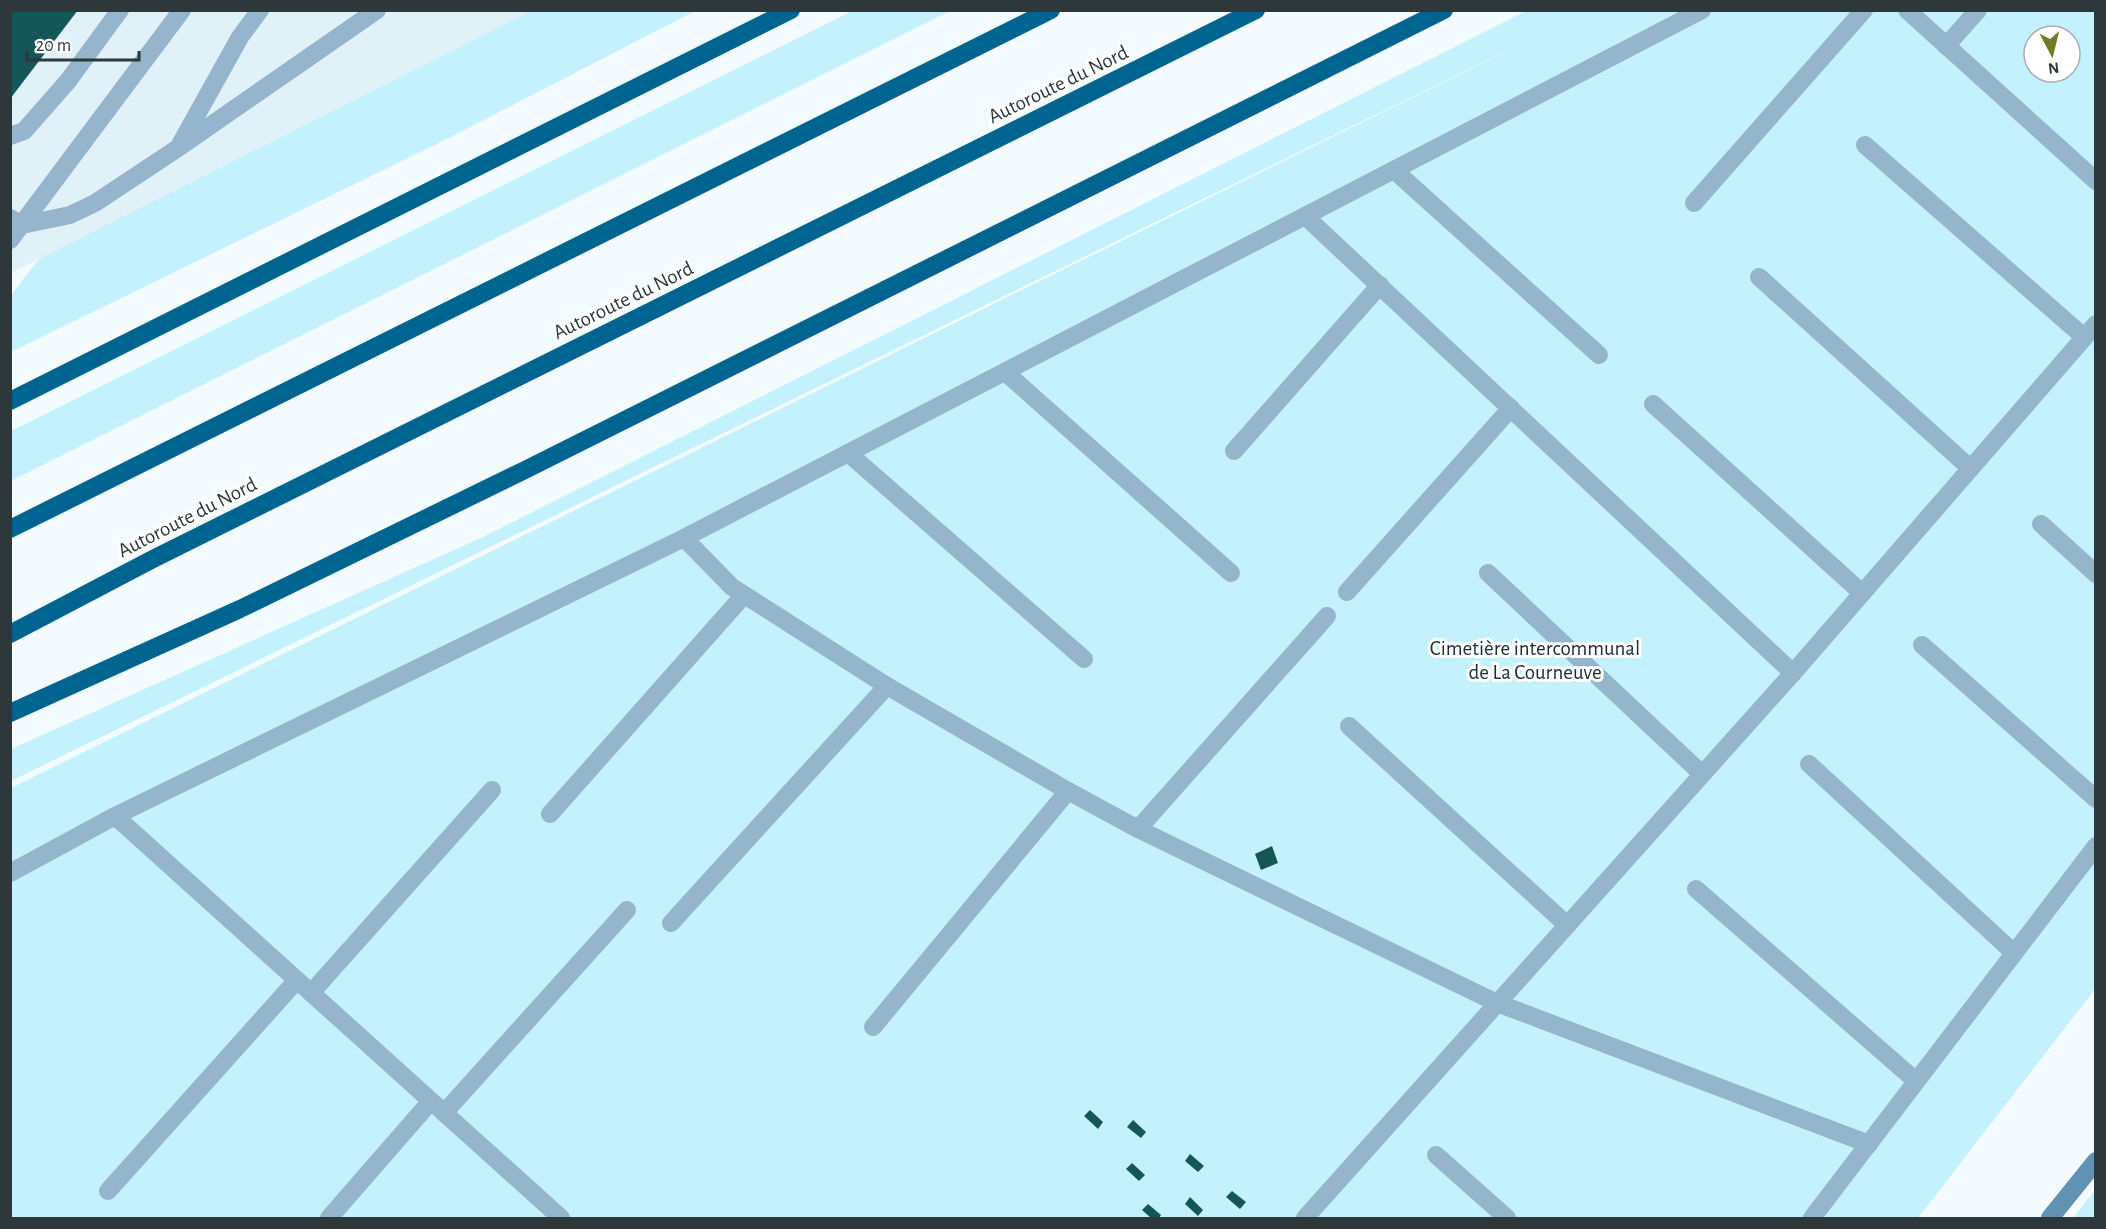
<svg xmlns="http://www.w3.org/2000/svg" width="2106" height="1229" font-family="'Alegreya Sans',sans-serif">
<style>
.built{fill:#e0f2f8}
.green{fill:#c4f1fe;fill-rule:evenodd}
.building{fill:#155759}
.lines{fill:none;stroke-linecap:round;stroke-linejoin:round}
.lane{stroke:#94b5cb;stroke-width:18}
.secondary{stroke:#6192b3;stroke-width:18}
.highway{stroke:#006491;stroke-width:18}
.labels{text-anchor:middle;stroke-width:6;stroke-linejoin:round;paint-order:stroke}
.street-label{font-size:21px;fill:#2e3739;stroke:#fff}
.park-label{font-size:21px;fill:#1a2d33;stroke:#fff}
</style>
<rect width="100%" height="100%" fill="#f3fbfe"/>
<polygon class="built" points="11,11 568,11 120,219 11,273"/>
<g class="green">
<polygon points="854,10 950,11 11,481 11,431"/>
<path d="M 1589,10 L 2095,11 L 2095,989 L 1918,1218 L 11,1218 L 11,788 L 1584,13 L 11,781 L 11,749 L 483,537 L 1526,11 ZM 2034,36 L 2070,36 L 2070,72 L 2034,72 Z"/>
<polygon points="531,11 695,11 451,137 11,352 11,295 39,259"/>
<polygon points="2095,1190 2095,1214 2092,1218 2073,1218"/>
</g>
<g class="building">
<polygon points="10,10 78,10 10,99"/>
<polygon points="1272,846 1278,863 1261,870 1255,854"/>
<polygon points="1090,1110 1103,1122 1098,1129 1084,1116"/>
<polygon points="1133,1120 1146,1132 1141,1138 1127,1127"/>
<polygon points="1190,1154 1204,1166 1198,1172 1185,1161"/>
<polygon points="1132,1163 1145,1175 1139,1181 1126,1169"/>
<polygon points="1232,1191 1246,1202 1240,1209 1226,1197"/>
<polygon points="1190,1197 1203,1210 1198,1216 1185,1204"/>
<polygon points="1148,1204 1161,1215 1159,1218 1151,1218 1142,1210"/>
</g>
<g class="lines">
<g class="lane">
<polyline points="1907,10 2096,181"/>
<polyline points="1946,46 1978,10"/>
<polyline points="10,136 24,131 68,81 120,10"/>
<polyline points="181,143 240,37 260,10"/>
<polyline points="1865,145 2084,337"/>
<polyline points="1394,170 1599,355"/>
<polyline points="1694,203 1864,10"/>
<polyline points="1305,216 1793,673"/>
<polyline points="10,218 22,225 70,215 95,203 178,148 377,10"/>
<polyline points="10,240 182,10"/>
<polyline points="1759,277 1970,468"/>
<polyline points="1005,372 1231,573"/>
<polyline points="1653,404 1862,593"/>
<polyline points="1234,451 1380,285"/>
<polyline points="848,453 1084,659"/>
<polyline points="2041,524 2096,574"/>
<polyline points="684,538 732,587 887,686 1068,791 1138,829 1497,1003 1869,1144"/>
<polyline points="1488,573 1702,774"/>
<polyline points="1347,592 1511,408"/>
<polyline points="1922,645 2096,799"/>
<polyline points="1349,726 1567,925"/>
<polyline points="1809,764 2014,953"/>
<polyline points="550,814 744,595"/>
<polyline points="115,816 561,1218"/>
<polyline points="1138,829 1327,616"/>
<polyline points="10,873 115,816 684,538 1702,10"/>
<polyline points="1696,889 1916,1081"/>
<polyline points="671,923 887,686"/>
<polyline points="311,993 492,790"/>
<polyline points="873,1027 1068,791"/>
<polyline points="444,1113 627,910"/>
<polyline points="1436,1155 1507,1218"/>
<polyline points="108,1191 297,980"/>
<polyline points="329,1218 431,1101"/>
<polyline points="1305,1218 1793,673 2096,324"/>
<polyline points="1812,1218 2096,846"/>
</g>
<polyline class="secondary" points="2050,1218 2096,1161"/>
<g class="highway">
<polyline points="10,401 791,10"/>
<polyline points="10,529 1051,10"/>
<polyline points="10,634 153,559 1256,10"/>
<polyline points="10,713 240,609 525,470 1444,10"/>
</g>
</g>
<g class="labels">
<g class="street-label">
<text transform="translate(1058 84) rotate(-26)" y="7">Autoroute du Nord</text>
<text transform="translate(623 300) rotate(-26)" y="7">Autoroute du Nord</text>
<text transform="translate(187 517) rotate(-27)" y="7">Autoroute du Nord</text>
</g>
<g class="park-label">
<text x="1535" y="655">Cimetière intercommunal<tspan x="1535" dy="24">de La Courneuve</tspan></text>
</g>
</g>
<rect width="2106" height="1229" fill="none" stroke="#2e3739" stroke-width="24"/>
<g transform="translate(2052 54) rotate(173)"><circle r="28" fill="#ffffff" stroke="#abafb0" stroke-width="1.5"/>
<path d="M0-4.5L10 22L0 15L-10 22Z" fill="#727c27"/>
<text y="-9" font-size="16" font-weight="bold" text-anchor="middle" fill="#2e3739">N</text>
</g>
<path d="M27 51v9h112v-9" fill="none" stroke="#2e3739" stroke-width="3"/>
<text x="36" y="51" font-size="18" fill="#2e3739" stroke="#ffffff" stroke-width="4.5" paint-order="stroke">20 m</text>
</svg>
